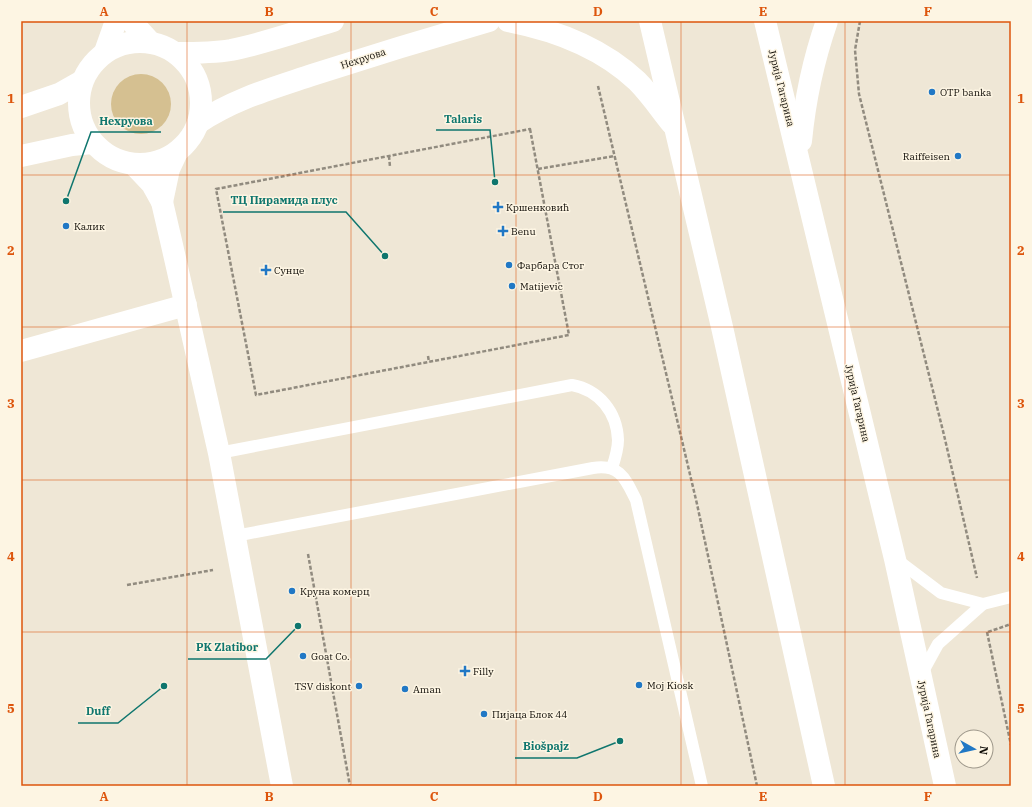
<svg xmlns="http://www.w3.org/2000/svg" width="1032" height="807" font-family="'IBM Plex Serif',serif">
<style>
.green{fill:#d5c091}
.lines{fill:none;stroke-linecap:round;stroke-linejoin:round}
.path{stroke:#918b7f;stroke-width:2.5;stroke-dasharray:4 2;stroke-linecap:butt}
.service{stroke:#fff;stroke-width:12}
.minor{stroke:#fff;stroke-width:22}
.tertiary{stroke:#fff;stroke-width:22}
.secondary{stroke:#fff;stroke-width:22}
.grid{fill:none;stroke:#dd550c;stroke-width:1;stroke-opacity:0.55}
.poi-dot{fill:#2178c5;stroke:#fdf5e3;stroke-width:1.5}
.labels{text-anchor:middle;stroke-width:3;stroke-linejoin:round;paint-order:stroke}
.street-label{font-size:10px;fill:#100d07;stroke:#fdf5e3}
.poi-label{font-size:10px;fill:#100d07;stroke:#fdf5e3;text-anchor:start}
.leader{fill:none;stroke:#0f766e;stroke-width:1.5}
.callout-dot{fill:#0f766e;stroke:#fdf5e3;stroke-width:1.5}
.callout-label{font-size:11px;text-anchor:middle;font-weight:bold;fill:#0f766e;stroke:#fdf5e3;stroke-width:3;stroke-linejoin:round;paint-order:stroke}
.neatline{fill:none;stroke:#dd550c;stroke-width:1.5}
.grid-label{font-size:13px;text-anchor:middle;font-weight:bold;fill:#dd550c}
</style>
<rect width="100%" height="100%" fill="#efe7d6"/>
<circle class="green" cx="141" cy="104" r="30"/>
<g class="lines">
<g class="path">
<polyline points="860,21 855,50 859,94 944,435 977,578"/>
<polyline points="598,86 697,504 757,786"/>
<polygon points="530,129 569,335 256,395 216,189"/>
<polyline points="389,156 390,167"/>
<polyline points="538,169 615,156"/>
<polyline points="428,356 429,362"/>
<polyline points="308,554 350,786"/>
<polyline points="127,585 213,570"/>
<polyline points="987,632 1011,745"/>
<polyline points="988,632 1011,624"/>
</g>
<g class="service">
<path d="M 219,453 L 572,385 C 599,390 617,412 618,440 C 618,450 615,459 612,468"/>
<path d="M 235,536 L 593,468 C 620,464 625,478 636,500 L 702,786"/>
<polyline points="896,559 941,593 983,604 1011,597"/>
<polyline points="921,675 938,644 983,604"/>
</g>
<g class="minor">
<polyline points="131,21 150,42"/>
<polyline points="105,52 116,21"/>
<polyline points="134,165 152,184 162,202 172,245 219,453 282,786"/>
<polyline points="162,202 169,169 177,152"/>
<polyline points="21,351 186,305"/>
</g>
<g class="tertiary">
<circle cx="140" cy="103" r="61"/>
<path d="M 176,53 C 194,53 213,53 231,50 C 266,43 299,31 333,21"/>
<polyline points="21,107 59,94 82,81"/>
<path d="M 198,123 C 234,99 270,89 312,75 C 371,56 430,38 489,21"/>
<polyline points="21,156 72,145 92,143"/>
</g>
<g class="secondary">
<path d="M 508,21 C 555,30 602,48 637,81 C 650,94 660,109 672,124"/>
<polyline points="650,21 722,327 824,786"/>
<polyline points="765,21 895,559 945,786"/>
<path d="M 801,141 C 805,99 813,61 827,21"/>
</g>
</g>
<path class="grid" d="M 187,21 L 187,786M 351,21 L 351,786M 516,21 L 516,786M 681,21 L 681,786M 845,21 L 845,786M 21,175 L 1011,175M 21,327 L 1011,327M 21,480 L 1011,480M 21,632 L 1011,632"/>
<g class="poi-dot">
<circle cx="932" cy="92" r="4"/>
<circle cx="958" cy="156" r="4"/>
<path d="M496 201h4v4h4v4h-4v4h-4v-4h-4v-4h4z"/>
<circle cx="66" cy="226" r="4"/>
<path d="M501 225h4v4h4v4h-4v4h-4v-4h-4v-4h4z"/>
<circle cx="509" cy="265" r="4"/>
<path d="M264 264h4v4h4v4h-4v4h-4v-4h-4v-4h4z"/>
<circle cx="512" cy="286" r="4"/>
<circle cx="292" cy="591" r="4"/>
<circle cx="303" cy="656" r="4"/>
<path d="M463 665h4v4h4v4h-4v4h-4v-4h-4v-4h4z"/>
<circle cx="639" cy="685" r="4"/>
<circle cx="359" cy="686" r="4"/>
<circle cx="405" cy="689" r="4"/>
<circle cx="484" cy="714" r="4"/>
</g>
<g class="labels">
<g class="street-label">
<text transform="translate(363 58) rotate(-18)" y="4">Нехруова</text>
<text transform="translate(782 88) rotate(76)" y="4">Јурија Гагарина</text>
<text transform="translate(858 403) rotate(77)" y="4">Јурија Гагарина</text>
<text transform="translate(930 719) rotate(78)" y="4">Јурија Гагарина</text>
</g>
<g class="poi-label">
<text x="940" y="96">OTP banka</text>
<text x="950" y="160" text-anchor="end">Raiffeisen</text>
<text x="506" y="211">Кршенковић</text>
<text x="74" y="230">Калик</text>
<text x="511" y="235">Benu</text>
<text x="517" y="269">Фарбара Стог</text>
<text x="274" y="274">Сунце</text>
<text x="520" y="290">Matijevic</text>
<text x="300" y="595">Круна комерц</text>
<text x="311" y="660">Goat Co.</text>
<text x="473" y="675">Filly</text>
<text x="647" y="689">Moj Kiosk</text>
<text x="351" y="690" text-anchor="end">TSV diskont</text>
<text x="413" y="693">Aman</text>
<text x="492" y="718">Пијаца Блок 44</text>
</g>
</g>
<path class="leader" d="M495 182L490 130H436M66 201L91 132H161M385 256L346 212H223M298 626L266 659H188M164 686L118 723H78M620 741L577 758H515"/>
<g class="callout-dot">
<circle cx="495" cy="182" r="4"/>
<circle cx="66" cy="201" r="4"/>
<circle cx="385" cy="256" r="4"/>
<circle cx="298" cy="626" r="4"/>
<circle cx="164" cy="686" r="4"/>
<circle cx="620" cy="741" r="4"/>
</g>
<g class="callout-label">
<text x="463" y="123">Talaris</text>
<text x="126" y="125">Нехруова</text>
<text x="284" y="204">ТЦ Пирамида плус</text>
<text x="227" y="651">PK Zlatibor</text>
<text x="98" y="715">Duff</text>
<text x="546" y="750">Biošpajz</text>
</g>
<rect width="1032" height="807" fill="none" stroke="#fdf5e3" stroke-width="44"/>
<g transform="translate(974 749) rotate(98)"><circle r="19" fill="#fdf5e3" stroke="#9e988b"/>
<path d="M0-3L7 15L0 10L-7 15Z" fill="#2178c5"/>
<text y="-6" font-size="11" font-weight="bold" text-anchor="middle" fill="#100d07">N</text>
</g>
<rect x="22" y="22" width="988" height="763" class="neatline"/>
<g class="grid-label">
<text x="104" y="16">A</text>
<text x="269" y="16">B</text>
<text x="434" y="16">C</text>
<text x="598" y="16">D</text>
<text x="763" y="16">E</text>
<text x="928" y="16">F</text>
<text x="11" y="103">1</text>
<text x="1021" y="103">1</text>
<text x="11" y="255">2</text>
<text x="1021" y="255">2</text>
<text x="11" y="408">3</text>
<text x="1021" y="408">3</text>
<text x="11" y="561">4</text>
<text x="1021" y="561">4</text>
<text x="11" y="713">5</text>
<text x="1021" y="713">5</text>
<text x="104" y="801">A</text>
<text x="269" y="801">B</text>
<text x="434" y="801">C</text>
<text x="598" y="801">D</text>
<text x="763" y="801">E</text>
<text x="928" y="801">F</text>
</g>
</svg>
